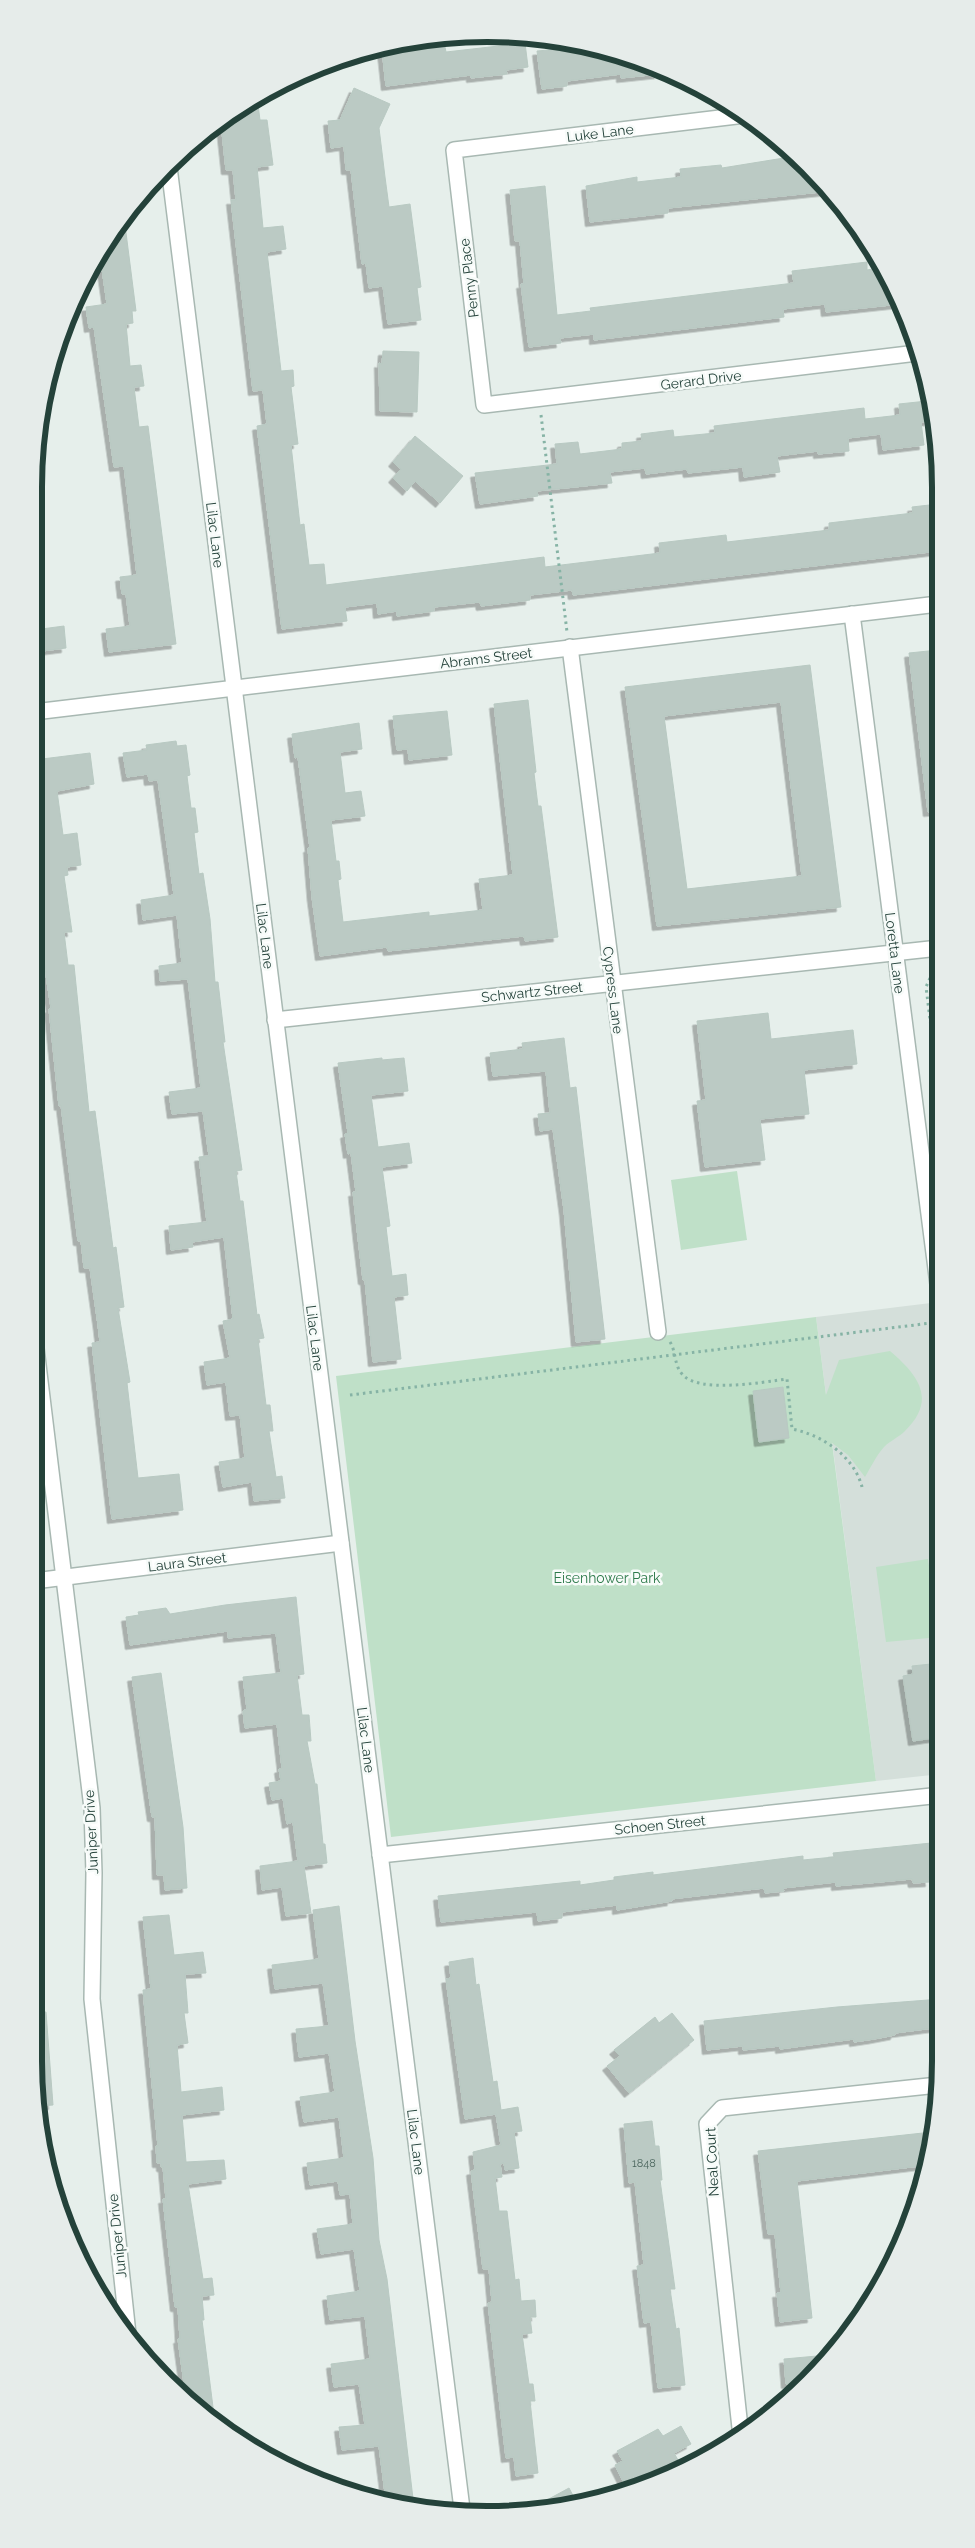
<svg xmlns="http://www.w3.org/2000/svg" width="975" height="2548" font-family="Raleway,sans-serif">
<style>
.built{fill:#d4dfda}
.green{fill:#bfe0c8}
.building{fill:#bbcac4;stroke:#b8c9c2;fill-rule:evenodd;filter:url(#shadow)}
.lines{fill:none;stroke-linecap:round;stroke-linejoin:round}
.street-casing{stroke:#a8b8b2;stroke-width:18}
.path{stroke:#86b3a5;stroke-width:3;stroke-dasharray:2.5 4;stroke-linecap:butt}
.street{stroke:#fff;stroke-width:15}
.labels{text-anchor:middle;stroke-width:5;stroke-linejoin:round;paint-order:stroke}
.number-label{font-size:11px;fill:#4a645c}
.street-label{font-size:14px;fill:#24423a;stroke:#f7fbf9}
.park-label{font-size:14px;fill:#2d7a4b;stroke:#f7fbf9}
.rim{fill:none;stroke:#24423a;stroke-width:6}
</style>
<defs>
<filter id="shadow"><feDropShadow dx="-4.5" dy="4.5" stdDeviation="0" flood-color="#0004"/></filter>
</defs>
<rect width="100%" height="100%" fill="#e6efeb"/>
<polygon class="built" points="939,1302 941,1774 876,1781 816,1317"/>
<g class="green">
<polygon points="737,1171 747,1240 681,1250 671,1180"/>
<path d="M 816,1317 L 826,1395 L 839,1360 L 890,1351 C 917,1374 938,1399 905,1431 C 899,1437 890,1441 884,1447 C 876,1456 871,1467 865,1477 L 848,1455 L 832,1443 L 876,1781 L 391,1837 L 336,1376 Z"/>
<polygon points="928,1559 940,1637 886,1642 876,1567"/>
</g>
<g class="building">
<polygon points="444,42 446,52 525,43 528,67 506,70 507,74 471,78 471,75 386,86 382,49"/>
<polygon points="559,42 605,49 659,74 621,78 621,74 567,81 567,86 542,89 537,51 560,49"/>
<polygon points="354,88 390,104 379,128 385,177 389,207 410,204 421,287 417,288 421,320 388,324 383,286 369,288 366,263 362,264 351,170 346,170 344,146 331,148 328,121 340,120"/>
<polygon points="257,97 260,120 267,120 273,165 257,167 263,228 283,226 286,249 267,252 281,371 293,370 294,386 291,387 298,444 291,445 300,525 304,524 309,565 324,564 326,585 544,557 545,567 660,553 659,543 726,535 727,542 829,530 829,523 913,513 912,507 938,504 938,551 573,595 572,590 530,595 530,600 481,606 480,602 434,607 434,611 397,616 397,611 378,614 377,603 345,607 347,621 282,629 257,426 267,424 263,390 253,391 231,200 236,200 233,170 226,170 221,123"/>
<polygon points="784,158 794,158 830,191 668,208 668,213 590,222 586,186 637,177 637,182 681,177 680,169 721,165 722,168"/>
<polygon points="545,186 557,315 591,311 590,308 794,283 792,271 867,262 867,270 878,268 900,304 826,312 825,304 783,309 784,317 594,340 594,334 560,338 561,343 529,347 521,284 524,284 520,241 515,241 510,190"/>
<polygon points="124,217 136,311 132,311 133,323 126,324 130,366 141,365 144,386 134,387 139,427 148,426 176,644 109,652 106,629 130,626 126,594 122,594 120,577 137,575 124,466 114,467 94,327 89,328 86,307 107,304 100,255"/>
<polygon points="383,351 419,352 417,412 380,411 379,363 382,364"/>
<polygon points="927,401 929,421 921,422 924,445 883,450 881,434 848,438 849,451 818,454 818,451 777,456 780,472 744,477 743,467 688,473 687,469 646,474 645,468 610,472 612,483 537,491 538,496 480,504 475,473 557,464 555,444 578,442 580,454 622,449 622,443 642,441 641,434 673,430 674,437 715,433 714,426 864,408 865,419 900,415 899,404"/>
<polygon points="415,436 463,476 440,503 415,481 407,491 393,478 401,469 393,462"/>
<polygon points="64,626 66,648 34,652 34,630"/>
<polygon points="938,650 938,811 928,812 909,653"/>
<path d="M 810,665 L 841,907 L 657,926 L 625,687 ZM 781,702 L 802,876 L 687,889 L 664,716 Z"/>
<polygon points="528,700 536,772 534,773 538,806 541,806 558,937 525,941 524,936 388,951 387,947 320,956 312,897 308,848 310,848 298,757 295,758 292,734 359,723 362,749 340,752 345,793 361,791 365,816 331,820 336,861 339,861 341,879 338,880 343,922 429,912 429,916 483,910 479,879 513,875 494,704"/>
<polygon points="447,711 452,755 409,760 408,749 397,750 393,716"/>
<polygon points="176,741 177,746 186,745 190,775 187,776 191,808 195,808 198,832 194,833 199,874 203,873 210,919 215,982 218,982 225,1042 223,1042 242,1170 236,1171 240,1201 243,1201 257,1315 259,1314 264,1338 258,1339 266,1405 270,1405 273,1431 269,1431 276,1477 282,1476 285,1498 254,1501 252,1482 223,1487 219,1462 245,1458 240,1415 230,1416 226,1382 207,1385 204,1362 230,1358 223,1321 233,1319 224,1237 192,1242 193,1247 171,1250 169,1226 207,1222 199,1157 209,1156 203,1111 172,1114 169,1092 201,1088 188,979 160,981 159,966 182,963 177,915 143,920 141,900 174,895 158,780 149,781 148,774 127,777 123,753 147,750 146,745"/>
<polygon points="90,753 94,784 57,791 63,835 77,833 81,865 67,867 68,875 64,876 72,932 64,932 68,965 74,965 89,1112 95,1111 113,1248 116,1247 124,1307 118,1308 130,1382 127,1383 138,1478 179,1474 183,1510 112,1519 92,1343 100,1342 98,1325 90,1268 84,1268 81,1241 78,1241 61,1105 59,1106 49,1009 51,1008 34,895 41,894 36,860 34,860 34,760"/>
<polygon points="768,1013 771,1039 853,1030 857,1064 804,1070 809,1114 760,1119 765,1160 705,1167 697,1101 706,1100 697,1021"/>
<polygon points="564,1038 570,1088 576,1087 605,1339 576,1342 564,1210 553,1129 540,1131 538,1114 550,1113 546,1071 493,1076 490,1053 523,1049 522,1043"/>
<polygon points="382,1058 382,1060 404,1058 408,1091 371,1095 378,1147 409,1143 412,1163 382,1167 390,1226 386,1227 392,1276 406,1274 408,1295 394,1297 401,1359 373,1362 365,1280 363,1280 358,1238 353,1192 356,1192 351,1153 348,1154 345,1134 348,1133 338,1063"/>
<polygon points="783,1387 789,1438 759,1442 753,1391"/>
<polygon points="296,1597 304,1674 297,1675 302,1715 309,1715 311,1741 307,1741 315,1784 317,1784 323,1844 325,1844 327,1863 304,1866 311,1913 286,1916 282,1887 262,1890 260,1866 298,1861 293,1822 287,1824 283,1798 272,1800 269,1783 281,1781 279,1769 282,1768 277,1724 245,1728 243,1711 247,1709 243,1677 281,1673 276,1633 228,1638 228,1631 130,1645 126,1617 139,1615 138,1612 166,1608 170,1614 225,1605"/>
<polygon points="940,1663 940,1737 913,1741 903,1676 913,1674 912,1666"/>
<polygon points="161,1673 183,1827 187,1888 165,1890 164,1875 157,1875 155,1817 152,1817 132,1677"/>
<polygon points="941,1842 941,1875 929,1876 930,1882 913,1883 912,1879 836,1886 836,1882 783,1888 784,1891 765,1893 764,1888 671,1899 672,1901 617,1910 617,1905 562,1912 562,1918 538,1921 537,1912 441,1922 438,1896 580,1881 580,1885 614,1880 614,1877 653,1872 653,1875 803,1856 803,1860 834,1857 833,1853"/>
<polygon points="339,1906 355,2041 373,2158 379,2240 387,2279 414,2507 386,2501 379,2446 342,2450 339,2427 365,2425 359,2384 334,2387 331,2364 370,2359 365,2316 330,2320 327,2296 360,2291 354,2249 321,2254 317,2229 353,2224 350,2194 340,2195 338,2181 310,2185 307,2163 344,2158 339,2117 304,2122 300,2097 335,2092 329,2053 299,2057 296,2029 329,2026 323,1983 275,1989 272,1965 319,1959 313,1910"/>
<polygon points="169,1915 174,1955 203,1952 206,1973 185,1974 188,2013 184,2013 188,2043 177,2045 181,2092 222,2087 224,2110 182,2115 186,2162 224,2160 226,2179 188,2184 203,2279 212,2278 214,2295 202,2296 204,2320 202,2320 214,2415 185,2391 178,2339 180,2339 178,2307 175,2307 163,2199 166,2199 163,2167 161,2167 161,2163 157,2163 156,2146 158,2146 143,1990 151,1989 143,1917"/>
<polygon points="473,1958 476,1985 479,1984 493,2082 497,2081 501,2110 518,2107 522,2131 514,2132 519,2168 505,2170 504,2163 500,2164 502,2177 495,2178 499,2211 507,2211 515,2280 519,2279 521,2301 535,2300 536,2317 530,2317 532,2333 522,2334 529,2384 533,2384 535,2401 530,2401 538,2473 516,2476 514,2457 506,2458 488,2303 492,2302 489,2269 483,2269 471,2171 475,2170 473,2152 501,2145 496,2114 465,2119 446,1979 451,1978 449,1962"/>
<polygon points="941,1999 941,2027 895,2033 895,2035 874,2039 854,2042 854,2039 780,2049 780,2046 743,2050 743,2046 707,2050 704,2021 837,2007"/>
<polygon points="34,2012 46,2012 53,2105 41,2106 34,2060"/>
<polygon points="672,2013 694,2040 629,2093 607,2066 620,2056 614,2050 655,2017 659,2023"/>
<polygon points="652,2121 655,2146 659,2146 662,2180 660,2180 675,2289 670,2289 676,2329 679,2328 685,2385 658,2388 651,2322 644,2323 637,2266 644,2265 635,2182 629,2183 624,2124"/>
<polygon points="932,2132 928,2165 797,2181 812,2318 780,2322 777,2293 781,2293 775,2234 768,2234 758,2151"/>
<polygon points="828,2355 798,2383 786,2384 784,2359"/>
<polygon points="681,2426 691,2444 674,2453 678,2460 626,2487 615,2465 623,2461 617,2451 658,2429 663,2436"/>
<polygon points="569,2488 578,2505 534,2507"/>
</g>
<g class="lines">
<defs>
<g id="street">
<polyline points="745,115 454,150 484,405 917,353"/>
<polyline points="169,167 462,2509"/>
<polyline points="852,614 939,1292"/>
<polyline points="570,647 658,1332"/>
<polyline points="34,712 938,604"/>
<polyline points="275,1020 939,948"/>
<polyline points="34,1332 92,1808 94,1873 92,1999 128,2334"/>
<polyline points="34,1581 341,1543"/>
<polyline points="380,1855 941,1795"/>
<polyline points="741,2437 707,2124 722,2108 938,2085"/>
</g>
</defs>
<use href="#street" class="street-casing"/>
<g class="path">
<polyline points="541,415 567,632"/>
<polyline points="930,978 926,987 939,1092"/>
<path d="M 670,1342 C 676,1351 674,1365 682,1374 C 698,1394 763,1382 787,1379 L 792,1429 C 822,1435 854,1456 862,1487"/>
<polyline points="350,1395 939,1322"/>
</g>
<use href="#street" class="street"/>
</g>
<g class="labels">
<g class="number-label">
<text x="644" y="2167">1848</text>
</g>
<g class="street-label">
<text transform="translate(600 133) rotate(-7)" y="5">Luke Lane</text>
<text transform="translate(469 278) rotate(-97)" y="5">Penny Place</text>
<text transform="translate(701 380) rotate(-7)" y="5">Gerard Drive</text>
<text transform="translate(215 535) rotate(83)" y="5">Lilac Lane</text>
<text transform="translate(486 658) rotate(-7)" y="5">Abrams Street</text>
<text transform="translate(265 936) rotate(83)" y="5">Lilac Lane</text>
<text transform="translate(895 953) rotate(83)" y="5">Loretta Lane</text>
<text transform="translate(613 990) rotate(83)" y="5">Cypress Lane</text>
<text transform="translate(532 992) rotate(-6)" y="5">Schwartz Street</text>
<text transform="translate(315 1338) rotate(83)" y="5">Lilac Lane</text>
<text transform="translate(187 1562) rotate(-7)" y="5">Laura Street</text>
<text transform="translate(366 1740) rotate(83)" y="5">Lilac Lane</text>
<text transform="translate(660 1825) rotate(-6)" y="5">Schoen Street</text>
<text transform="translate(91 1832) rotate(-93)" y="5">Juniper Drive</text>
<text transform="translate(416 2142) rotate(83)" y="5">Lilac Lane</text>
<text transform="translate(712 2162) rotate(-93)" y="5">Neal Court</text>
<text transform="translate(117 2236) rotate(-96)" y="5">Juniper Drive</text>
</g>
<g class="park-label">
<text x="607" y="1583">Eisenhower Park</text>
</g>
</g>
<path d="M0 0H975V2548H0ZM487 42H487A445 445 0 0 1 932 487V2061A445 445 0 0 1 487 2506H487A445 445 0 0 1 42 2061V487A445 445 0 0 1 487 42Z" fill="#e6ecea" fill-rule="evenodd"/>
<path class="rim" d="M487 42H487A445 445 0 0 1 932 487V2061A445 445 0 0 1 487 2506H487A445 445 0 0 1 42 2061V487A445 445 0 0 1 487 42Z"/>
</svg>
